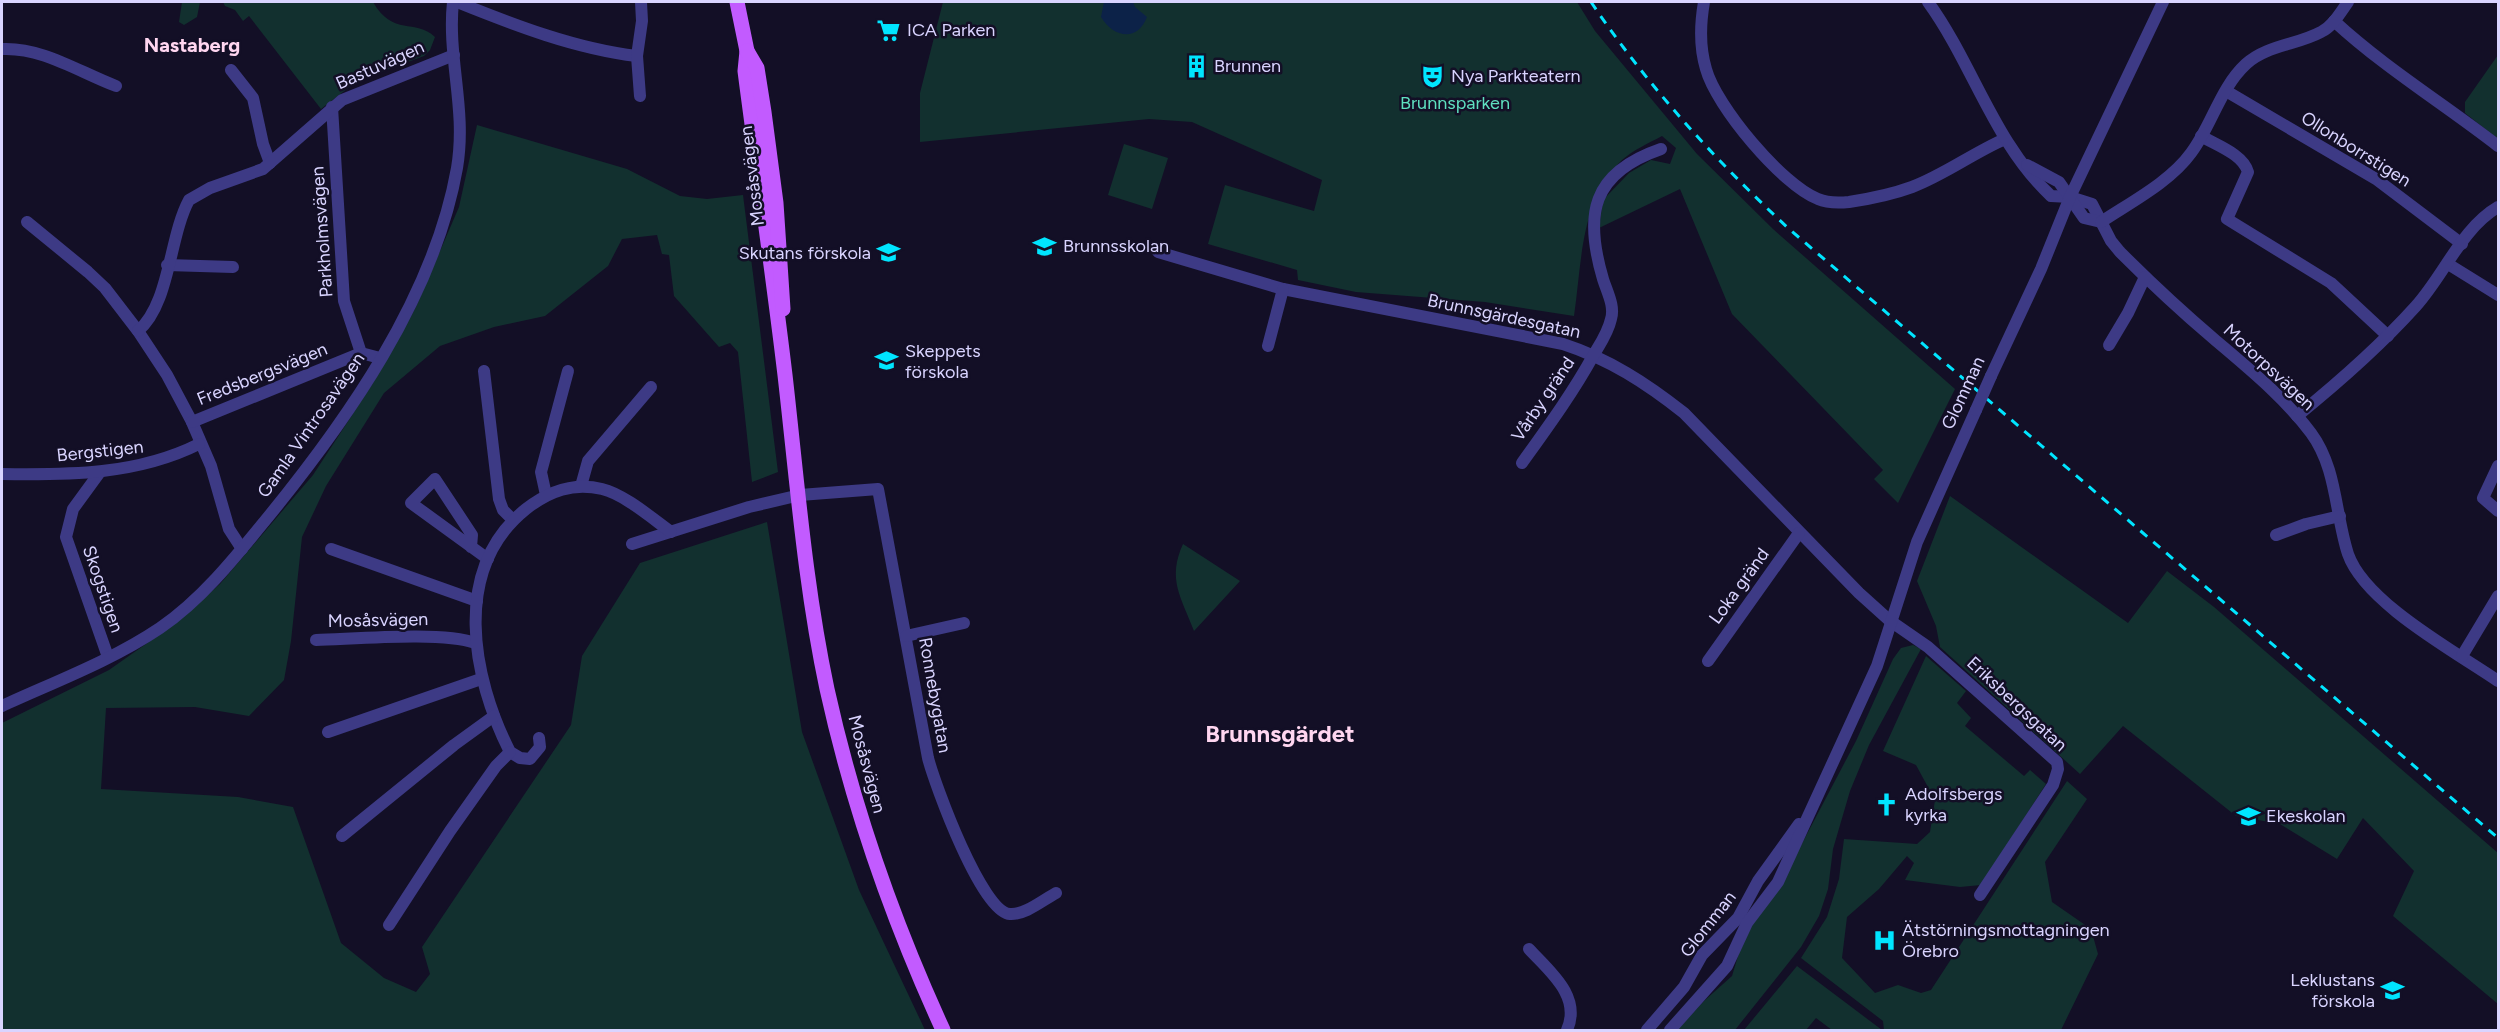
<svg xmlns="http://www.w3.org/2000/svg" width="2500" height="1032" font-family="Figtree,sans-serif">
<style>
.green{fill:#12302f}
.water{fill:#0c2248}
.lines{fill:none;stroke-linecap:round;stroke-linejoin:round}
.minor{stroke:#3d3a85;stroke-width:12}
.major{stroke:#c25bff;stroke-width:15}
.rail{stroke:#00e5ff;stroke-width:3;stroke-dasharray:9 8;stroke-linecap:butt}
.minor-bridge{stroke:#3d3a85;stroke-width:12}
.labels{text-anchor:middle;stroke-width:5;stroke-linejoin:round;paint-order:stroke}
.poi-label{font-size:18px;fill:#d9d4ff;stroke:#130f26;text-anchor:start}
.street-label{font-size:18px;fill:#d9d4ff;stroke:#130f26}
.park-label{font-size:18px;fill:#5fe0c0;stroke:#130f26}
.neighbourhood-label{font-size:20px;font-weight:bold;fill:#ffd6f0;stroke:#130f26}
.district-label{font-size:24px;font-weight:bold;fill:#ffd6f0;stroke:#130f26}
</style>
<rect width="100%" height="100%" fill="#130f26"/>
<g class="green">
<polygon points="182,2 200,2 197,17 184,25 179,22"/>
<path d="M 223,2 L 373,2 C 393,37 415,18 435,37 L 430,50 L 424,56 L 357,81 L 321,109 L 249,16 L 243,21 L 235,10 L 225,6 Z"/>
<path d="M 943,2 L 1577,2 L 1595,31 L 1697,154 L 1773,229 L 1955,389 L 1898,503 L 1874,479 L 1883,470 L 1732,314 L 1680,189 L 1599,228 L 1603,200 L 1629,173 L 1651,160 L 1670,164 L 1676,148 L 1662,136 C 1649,143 1633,150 1622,160 C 1580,200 1582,262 1574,316 L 1485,302 L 1356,292 L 1298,280 L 1297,270 L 1208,244 L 1225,185 L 1314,211 L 1322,180 L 1192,122 L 1149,119 L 920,142 L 920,93 Z"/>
<polygon points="2498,55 2498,139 2465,113 2465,102"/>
<polygon points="477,125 627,169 680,196 707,199 743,195 778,472 752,482 738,352 730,343 719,347 674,296 669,255 662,254 657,235 622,239 608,266 545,316 494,327 440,346 384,393 326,486 302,537 291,641 284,680 249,716 195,707 106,708 101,789 238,797 293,807 341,943 384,978 416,992 430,974 422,947 571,725 582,656 640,563 767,522 802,732 859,890 925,1030 2,1030 2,723 109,670 170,627 220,584 313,475 373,383 415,309 459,207"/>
<polygon points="1124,144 1168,158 1152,209 1108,195"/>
<polygon points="1950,496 2128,623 2167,571 2214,607 2498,853 2498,1004 2393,916 2414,871 2363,818 2337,859 2280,824 2236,816 2123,726 2080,774 1940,647 1936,626 1917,581"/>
<path d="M 1183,544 L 1240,581 L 1194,631 C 1181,597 1167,579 1183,544 Z"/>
<polygon points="1913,645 1921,649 1869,745 1850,791 1833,849 1828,889 1819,916 1801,947 1735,1030 1677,1030 1704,1001 1732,976 1745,933 1778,889 1856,741 1893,659 1901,648"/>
<polygon points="1926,656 1966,691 1957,703 1971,718 1965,726 2024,776 2030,770 2046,784 1981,885 1960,887 1905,880 1914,863 1907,856 1879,889 1847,917 1842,958 1875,993 1898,985 1921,993 1931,990 2067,781 2087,799 2045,862 2052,902 2091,929 2098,954 2061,1030 1884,1030 1883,1021 1801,958 1827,917 1839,879 1844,839 1917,844 1930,832 1935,800 1916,765 1883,751"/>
<polygon points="1797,966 1882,1030 1832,1030 1816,1018 1806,1030 1744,1030"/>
</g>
<path class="water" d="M 1104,2 L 1133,2 L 1135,7 L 1147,17 C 1137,43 1113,37 1101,17 Z"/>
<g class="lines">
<g class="minor">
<path d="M 457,2 C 514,25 576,49 637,56"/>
<path d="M 1704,2 C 1700,25 1699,46 1706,69 C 1716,106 1782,185 1818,199 C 1827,203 1839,203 1849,202 C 1869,199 1893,194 1912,187 C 1944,175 1973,153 2005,139"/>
<path d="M 1928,2 C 1973,64 1994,143 2051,196 L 2070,197 L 2092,204 L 2111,241 L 2120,252 C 2150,282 2181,311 2214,339 C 2248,368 2284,397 2311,433 C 2337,468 2335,514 2348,554 C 2365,603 2456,652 2498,681"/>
<path d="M 2334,21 C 2385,68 2444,104 2498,146"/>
<path d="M 2,49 C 42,47 79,72 116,86"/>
<polyline points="231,70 253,98 263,144 270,163"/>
<polyline points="2226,91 2376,179 2462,244"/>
<polyline points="640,96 637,56 642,21 641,2"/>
<polyline points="332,107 344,301 361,353"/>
<path d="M 2201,136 C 2216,145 2243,154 2248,172 L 2227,219 L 2331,283 L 2388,336"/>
<polyline points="2027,165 2059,182 2084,218 2101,222"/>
<polyline points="27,222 88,272 105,288 138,331 167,375 192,422 211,466 229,529 242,549"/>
<path d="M 2101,222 C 2131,202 2170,182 2191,153 C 2212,125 2220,88 2246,64 C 2267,45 2297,45 2321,32 C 2333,26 2340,13 2348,2"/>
<path d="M 1158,252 L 1283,289 L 1563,344 C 1609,359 1646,383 1684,413 L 1859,593 L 1889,620 L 1928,647 L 2057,762 L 2058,769 L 2053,785 L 1980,895"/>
<polyline points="2448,264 2498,295"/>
<polyline points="167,265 233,267"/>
<path d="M 138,331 C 170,304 169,237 189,200 L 210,188 L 263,169 L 342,100 L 454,55"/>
<polyline points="2109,345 2128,313 2145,277"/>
<polyline points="1268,346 1283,289"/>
<polyline points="484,371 499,499 503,510 513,520"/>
<polyline points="1991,376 2041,269 2070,197 2163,2"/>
<path d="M 2297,416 C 2339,382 2380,346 2416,306 C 2444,275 2462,228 2498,207"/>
<polyline points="192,422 361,353 380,358"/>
<path d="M 1522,463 C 1547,428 1572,394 1593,356 C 1600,344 1608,333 1611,319 C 1615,306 1607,292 1603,279 C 1584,215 1591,173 1661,149"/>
<polyline points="2498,466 2483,498 2498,511"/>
<polyline points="100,472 73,509 66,537 108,657"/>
<path d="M 2,474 C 69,475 137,475 199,444"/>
<polyline points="581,486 588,461 651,387"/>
<polyline points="546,495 541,472 568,371"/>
<polyline points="2276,535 2306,524 2340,516"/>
<path d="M 632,544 L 749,507 L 800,495 L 878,489 L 928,758 C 935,785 982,913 1010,914 C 1025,915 1043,900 1056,893"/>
<polyline points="471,547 472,535 435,479 411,503 488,559"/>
<polyline points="331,549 477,601"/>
<polyline points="906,636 964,623"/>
<path d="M 316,640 C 354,639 443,631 475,643"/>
<polyline points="2462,656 2498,596"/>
<polyline points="1708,661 1799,533"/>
<path d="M 2,706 C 54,682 111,661 160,628 C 200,601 234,559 264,522 C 346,422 434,298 457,168 C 467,109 447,58 453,2"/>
<polyline points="328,732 481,679"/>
<path d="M 539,738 L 540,747 L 530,759 L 520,758 L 510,752 C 472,677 451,569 526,509 C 549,491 573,482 602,489 C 624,494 653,519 671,532"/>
<polyline points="342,836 454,745 494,716"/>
<polyline points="389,925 450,831 496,766 510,752"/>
<path d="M 1529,949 C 1549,971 1582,996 1567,1030"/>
<polyline points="1647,1030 1684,987 1702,955 1738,918 1758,881 1799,824"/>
<polyline points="1670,1030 1727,966 1747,923 1778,882 1877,666 1917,542 1976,410"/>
</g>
<g class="major">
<path d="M 737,2 L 747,51 L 745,71 C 758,172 773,274 785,375 C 797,480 805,586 827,689 C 853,807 893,921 943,1030"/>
<polyline points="747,51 757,68 764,112 776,203 783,309"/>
</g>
<path class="rail" d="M 1591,2 C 1647,85 1715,160 1788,228 L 2498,838"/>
<polyline class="minor-bridge" points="1976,410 1991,376"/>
</g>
<defs>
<symbol id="supermarket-bare" viewBox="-9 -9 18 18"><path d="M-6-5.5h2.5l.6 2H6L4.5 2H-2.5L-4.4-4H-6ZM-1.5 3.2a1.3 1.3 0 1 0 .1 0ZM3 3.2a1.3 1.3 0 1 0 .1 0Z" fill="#00e5ff" stroke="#130f26" stroke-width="2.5" paint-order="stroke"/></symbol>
<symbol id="building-bare" viewBox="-9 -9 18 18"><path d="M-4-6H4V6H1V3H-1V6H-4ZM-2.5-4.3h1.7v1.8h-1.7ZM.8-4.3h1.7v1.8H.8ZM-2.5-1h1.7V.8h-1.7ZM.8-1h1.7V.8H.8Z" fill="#00e5ff" stroke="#130f26" stroke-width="2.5" paint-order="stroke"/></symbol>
<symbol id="theatre-bare" viewBox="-9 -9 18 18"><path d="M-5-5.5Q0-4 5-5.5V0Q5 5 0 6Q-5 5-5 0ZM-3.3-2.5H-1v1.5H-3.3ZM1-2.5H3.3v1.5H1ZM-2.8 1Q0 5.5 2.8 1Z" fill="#00e5ff" stroke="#130f26" stroke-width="2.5" paint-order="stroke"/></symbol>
<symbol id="school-bare" viewBox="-9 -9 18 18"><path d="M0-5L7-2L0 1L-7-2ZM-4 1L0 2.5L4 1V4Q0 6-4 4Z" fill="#00e5ff" stroke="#130f26" stroke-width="2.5" paint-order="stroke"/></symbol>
<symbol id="church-bare" viewBox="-9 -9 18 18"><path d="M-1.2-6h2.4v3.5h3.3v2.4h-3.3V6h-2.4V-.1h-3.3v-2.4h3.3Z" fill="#00e5ff" stroke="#130f26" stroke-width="2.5" paint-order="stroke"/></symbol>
<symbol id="hospital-bare" viewBox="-9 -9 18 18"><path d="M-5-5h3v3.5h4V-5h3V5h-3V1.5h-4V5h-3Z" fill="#00e5ff" stroke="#130f26" stroke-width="2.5" paint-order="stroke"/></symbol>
</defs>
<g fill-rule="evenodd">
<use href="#supermarket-bare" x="872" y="14" width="33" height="33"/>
<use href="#building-bare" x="1180" y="50" width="33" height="33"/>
<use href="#theatre-bare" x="1416" y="60" width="33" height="33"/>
<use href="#school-bare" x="1028" y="230" width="33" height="33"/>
<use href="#school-bare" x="872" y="236" width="33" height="33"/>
<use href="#school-bare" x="870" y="344" width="33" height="33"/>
<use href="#church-bare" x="1870" y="788" width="33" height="33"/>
<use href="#school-bare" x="2232" y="800" width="33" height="33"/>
<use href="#hospital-bare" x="1868" y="924" width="33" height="33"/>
<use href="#school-bare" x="2376" y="974" width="33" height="33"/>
</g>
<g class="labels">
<g class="poi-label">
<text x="907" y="36">ICA Parken</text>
<text x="1214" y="72">Brunnen</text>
<text x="1451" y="82">Nya Parkteatern</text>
<text x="1063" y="252">Brunnsskolan</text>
<text x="871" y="259" text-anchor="end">Skutans förskola</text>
<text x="905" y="357">Skeppets<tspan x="905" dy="21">förskola</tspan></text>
<text x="1905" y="800">Adolfsbergs<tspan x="1905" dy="21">kyrka</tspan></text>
<text x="2266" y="822">Ekeskolan</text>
<text x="1902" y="936">Ätstörningsmottagningen<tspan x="1902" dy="21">Örebro</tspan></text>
<text x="2375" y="986" text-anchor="end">Leklustans<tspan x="2375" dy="21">förskola</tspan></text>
</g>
<g class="street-label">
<text transform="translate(380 65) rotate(-24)" y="6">Bastuvägen</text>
<text transform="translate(2356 149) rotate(32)" y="6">Ollonborrstigen</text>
<text transform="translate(752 176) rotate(-97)" y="6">Mosåsvägen</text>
<text transform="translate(322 232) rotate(-94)" y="6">Parkholmsvägen</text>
<text transform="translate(1504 316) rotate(12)" y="6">Brunnsgärdesgatan</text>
<text transform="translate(2269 367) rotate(43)" y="6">Motorpsvägen</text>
<text transform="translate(262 374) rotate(-22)" y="6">Fredsbergsvägen</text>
<text transform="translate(1963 393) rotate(-65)" y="6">Glomman</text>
<text transform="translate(1543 399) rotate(-56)" y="6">Vårby gränd</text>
<text transform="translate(311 425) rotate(-55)" y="6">Gamla Vintrosavägen</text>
<text transform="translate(100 451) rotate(-6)" y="6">Bergstigen</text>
<text transform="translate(1739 586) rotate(-54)" y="6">Loka gränd</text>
<text transform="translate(103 589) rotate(71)" y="6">Skogstigen</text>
<text transform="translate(378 620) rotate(-1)" y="6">Mosåsvägen</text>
<text transform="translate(935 695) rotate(80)" y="6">Ronnebygatan</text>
<text transform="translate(2017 704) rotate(43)" y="6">Eriksbergsgatan</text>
<text transform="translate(867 764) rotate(75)" y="6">Mosåsvägen</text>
<text transform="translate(1708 924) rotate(-52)" y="6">Glomman</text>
</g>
<g class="park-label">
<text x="1455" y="109">Brunnsparken</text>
</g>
<g class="neighbourhood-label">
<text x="192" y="52">Nastaberg</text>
</g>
<g class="district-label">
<text x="1280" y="742">Brunnsgärdet</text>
</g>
</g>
<rect width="2500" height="1032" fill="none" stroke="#d9d4ff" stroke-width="6"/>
</svg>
